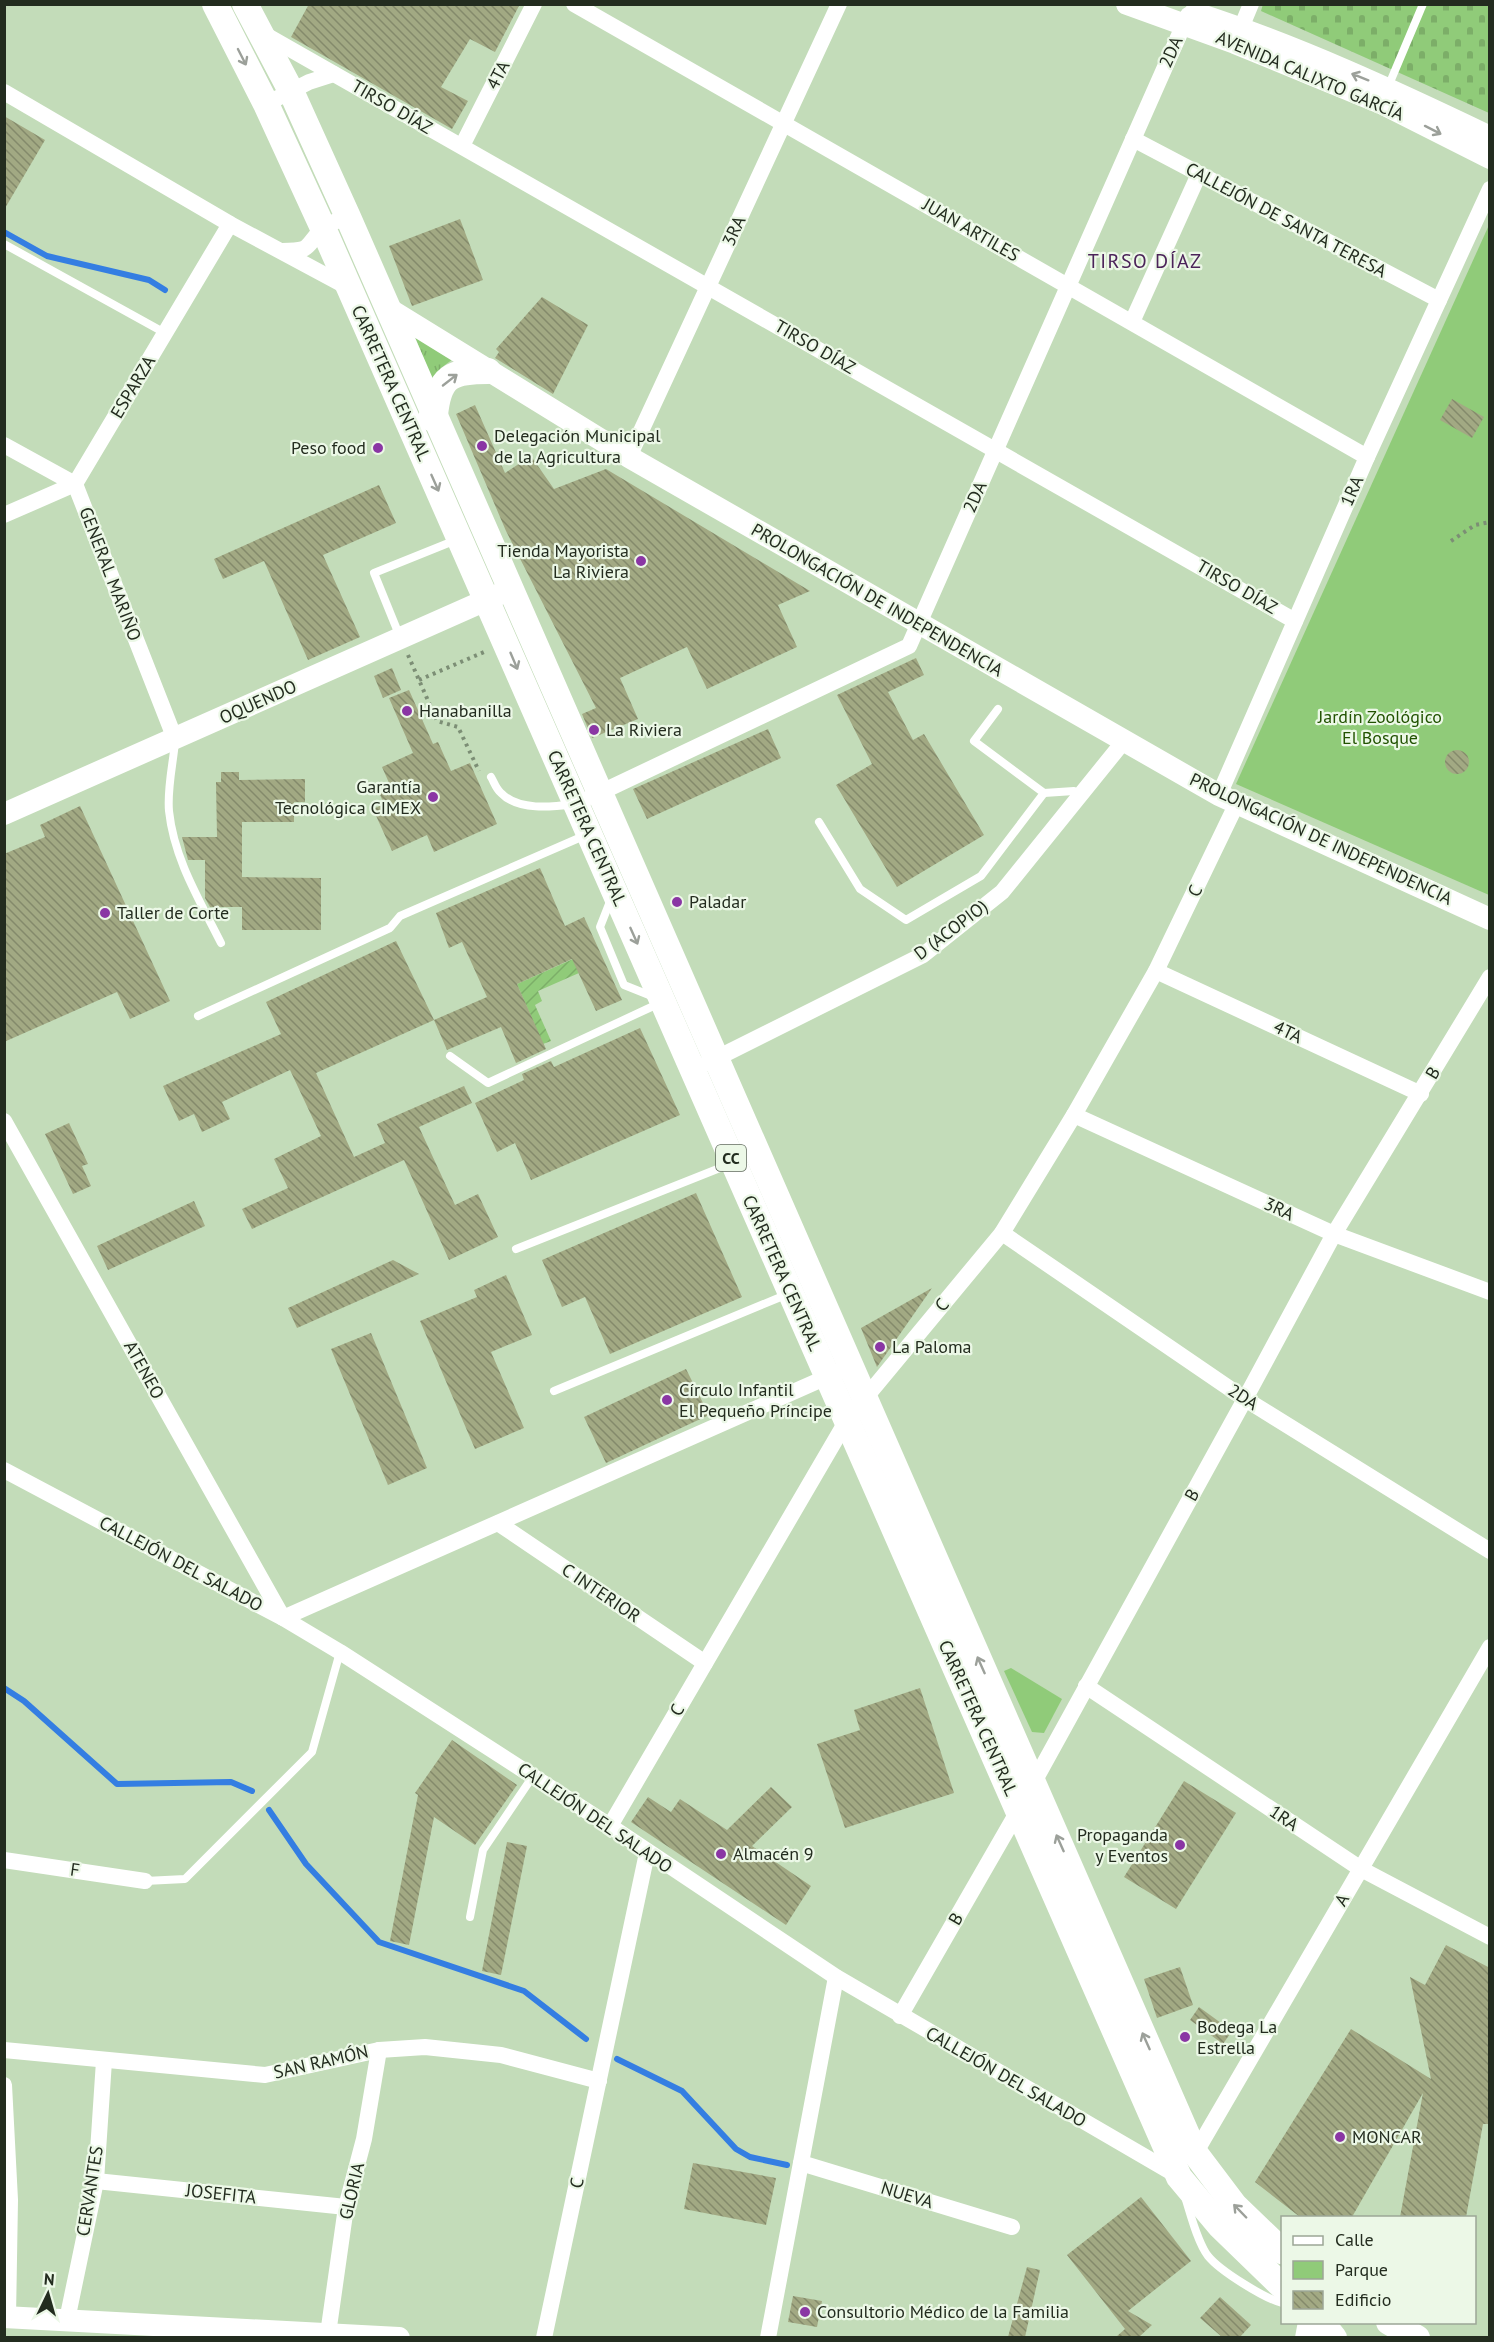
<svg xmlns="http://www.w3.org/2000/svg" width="1494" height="2342" font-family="'PT Sans',sans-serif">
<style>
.grass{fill:url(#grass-tufts)}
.cemetery{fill:url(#cemetery-stones)}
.park{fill:#90cb79}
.garden{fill:url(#garden-furrows)}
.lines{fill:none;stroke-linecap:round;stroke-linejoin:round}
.stream{stroke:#347ee2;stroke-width:6}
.building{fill:url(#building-back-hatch)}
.path{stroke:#7c8e75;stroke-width:4;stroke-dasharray:3 4.5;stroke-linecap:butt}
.lane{stroke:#fff;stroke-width:8}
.street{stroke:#fff;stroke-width:16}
.secondary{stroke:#fff;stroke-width:22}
.primary{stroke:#fff;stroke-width:26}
.oneway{stroke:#9ca09a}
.poi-dot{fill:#8a36a4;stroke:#ecf8e7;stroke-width:2}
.labels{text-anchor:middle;stroke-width:4.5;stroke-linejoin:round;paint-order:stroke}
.shield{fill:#ecf8e7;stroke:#5f695b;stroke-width:1.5}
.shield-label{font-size:16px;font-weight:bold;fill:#232c1f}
.street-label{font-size:18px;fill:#232c1f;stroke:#ecf8e7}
.poi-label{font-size:18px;fill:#232c1f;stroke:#ecf8e7;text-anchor:start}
.park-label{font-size:18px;fill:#215200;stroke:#ecf8e7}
.neighbourhood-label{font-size:20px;letter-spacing:1.5px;fill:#4b2359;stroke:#ecf8e7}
</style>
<defs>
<pattern id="grass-tufts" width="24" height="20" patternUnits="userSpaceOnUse" patternTransform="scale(1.5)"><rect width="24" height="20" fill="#90cb79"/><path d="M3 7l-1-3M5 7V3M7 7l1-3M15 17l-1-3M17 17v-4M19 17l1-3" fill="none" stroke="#7cae68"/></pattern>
<pattern id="cemetery-stones" width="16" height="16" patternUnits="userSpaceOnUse" patternTransform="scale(1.5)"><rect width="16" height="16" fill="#90cb79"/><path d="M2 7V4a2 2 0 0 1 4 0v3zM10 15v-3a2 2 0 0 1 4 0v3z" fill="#7cae68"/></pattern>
<pattern id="garden-furrows" width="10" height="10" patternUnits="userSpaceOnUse" patternTransform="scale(1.5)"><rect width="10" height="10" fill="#90cb79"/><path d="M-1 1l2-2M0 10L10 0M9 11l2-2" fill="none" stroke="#7cae68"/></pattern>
<pattern id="building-back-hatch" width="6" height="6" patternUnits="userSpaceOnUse" patternTransform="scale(1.5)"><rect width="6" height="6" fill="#a2a983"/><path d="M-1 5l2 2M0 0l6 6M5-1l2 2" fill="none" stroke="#848a6b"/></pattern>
</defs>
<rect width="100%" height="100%" fill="#c3dcb9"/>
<polygon class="grass" points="415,337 453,359 441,368 432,379"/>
<polygon class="cemetery" points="1263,4 1489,5 1489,113 1261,11"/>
<g class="park">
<polygon points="1489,225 1489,895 1236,784"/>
<polygon points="1011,1668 1062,1699 1044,1733 1032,1732 1004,1671"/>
</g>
<polygon class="garden" points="573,959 579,973 538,991 542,1001 535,1005 551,1041 543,1044 517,984"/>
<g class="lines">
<g class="stream">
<polyline points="4,232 47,256 149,280 165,290"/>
<polyline points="4,1688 24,1701 117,1784 231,1782 252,1791"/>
<polyline points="269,1810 306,1864 379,1942 524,1991 586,2039"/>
<polyline points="617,2059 682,2091 736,2149 750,2157 787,2165"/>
</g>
</g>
<g class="building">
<polygon points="309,4 520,4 495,52 470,39 441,87 468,101 452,129 291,37"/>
<polygon points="4,116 45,140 4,210"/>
<polygon points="460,219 483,280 412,306 389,246"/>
<polygon points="542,297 588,325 553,394 495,358 499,352 496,349"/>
<polygon points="1452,399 1484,417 1472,438 1440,420"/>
<polygon points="475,405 505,473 531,456 554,489 606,469 810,591 778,605 797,647 707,689 687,647 620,678 638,719 592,738 582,714 596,708 506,531 456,414"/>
<polygon points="379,485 396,523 323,555 360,637 308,660 264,561 223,579 214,559"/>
<polygon points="916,658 924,675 888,692 913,740 924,734 984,835 897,887 836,785 872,764 837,695"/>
<polygon points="392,668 401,690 383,698 374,676"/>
<polygon points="409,690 433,744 438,742 451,771 470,763 497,824 434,852 427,835 392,851 373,809 384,804 378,790 390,785 382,767 413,753 389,698"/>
<polygon points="768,729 781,758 647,819 633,789"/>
<circle cx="1457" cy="762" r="12"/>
<polygon points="221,772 239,772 239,780 305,779 305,802 294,802 294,822 242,822 242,877 321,878 321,930 242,930 242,907 210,907 205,898 205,860 188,860 182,837 217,837 216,782 221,782"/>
<polygon points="80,806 170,1001 130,1019 117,992 4,1042 4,854 45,837 40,825"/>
<polygon points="540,868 565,926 584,917 622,1000 596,1011 572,959 517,984 546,1049 516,1063 501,1027 447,1050 434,1020 487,997 462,942 449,948 436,913"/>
<polygon points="396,941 434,1020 316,1073 354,1157 385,1143 377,1124 464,1086 472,1103 419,1127 455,1205 478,1194 498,1237 449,1260 404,1160 252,1229 242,1209 288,1188 274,1159 321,1136 290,1070 222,1102 230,1119 202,1132 194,1114 179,1121 163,1086 281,1034 266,1002"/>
<polygon points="640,1028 680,1115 531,1180 515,1143 497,1152 475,1103 524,1080 522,1074 551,1061 554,1067"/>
<polygon points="69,1123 88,1164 82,1166 91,1186 73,1194 45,1134"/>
<polygon points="696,1193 742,1297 610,1354 585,1297 562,1307 542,1260"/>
<polygon points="194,1201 205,1226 108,1270 97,1246"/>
<polygon points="393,1260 419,1274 297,1328 288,1308"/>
<polygon points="506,1275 532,1335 491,1352 524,1428 475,1449 420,1321 477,1297 474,1290"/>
<polygon points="932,1288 877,1367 861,1328"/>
<polygon points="371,1333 427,1468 388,1485 331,1349"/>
<polygon points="686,1369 709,1415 606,1463 584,1417"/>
<polygon points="920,1688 954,1793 845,1828 817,1744 860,1730 854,1710"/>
<polygon points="452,1740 517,1785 475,1845 434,1817 409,1945 390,1941 418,1795 415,1793"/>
<polygon points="1184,1781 1236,1813 1176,1909 1124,1877"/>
<polygon points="771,1787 792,1807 752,1846 811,1886 786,1925 631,1822 648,1797 671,1812 680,1799 727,1830"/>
<polygon points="507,1842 527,1846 501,1975 482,1971"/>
<polygon points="1446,1945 1490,1968 1490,2124 1483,2124 1466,2217 1400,2217 1423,2093 1352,2217 1300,2217 1255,2182 1351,2029 1431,2079 1410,1977 1425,1985"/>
<polygon points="1180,1967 1193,2005 1157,2018 1144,1979"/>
<polygon points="1199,2007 1232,2031 1223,2044 1190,2020"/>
<polygon points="693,2163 776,2178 766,2225 684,2209"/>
<polygon points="1141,2197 1191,2261 1128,2311 1152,2325 1139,2337 1116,2337 1125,2329 1067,2255"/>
<polygon points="1027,2267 1040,2270 1025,2337 1008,2337"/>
<polygon points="793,2296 822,2301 817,2327 788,2322"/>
<polygon points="1220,2297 1251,2325 1240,2337 1222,2337 1200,2318"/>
</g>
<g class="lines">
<g class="path">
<polyline points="1451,541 1475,525 1490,522"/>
<polyline points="408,655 437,721 458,727 479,771"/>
<polyline points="419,680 484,652"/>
</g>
<g class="lane">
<polyline points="1388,87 1423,4"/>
<polyline points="4,244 165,333"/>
<polyline points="400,637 374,573 456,540"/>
<path d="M 175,742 C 173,764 167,789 169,811 C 174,859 200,901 221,943"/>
<path d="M 491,777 C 494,782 496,789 501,793 C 518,811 552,807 574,804"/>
<polyline points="1044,793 1074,791 1079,796"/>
<polyline points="819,822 860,889 906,920 981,876 1044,793 974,741 998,709"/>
<polyline points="611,899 600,927 624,985 654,997"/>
<polyline points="198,1016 390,928 400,916 586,835"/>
<polyline points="450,1056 488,1083 660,1003"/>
<polyline points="516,1249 730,1164"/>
<polyline points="554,1391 788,1294"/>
<polyline points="145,1881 185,1879 312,1752 340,1652"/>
<polyline points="470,1917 483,1850 533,1776"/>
<path d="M 1186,2200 C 1191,2216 1198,2243 1208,2256 C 1220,2271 1264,2298 1282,2303"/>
</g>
<g class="street">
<polyline points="574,4 1367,457"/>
<polyline points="262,33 1295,621"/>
<polyline points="1236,40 1251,4"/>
<polyline points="4,92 230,224 351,289"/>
<polyline points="266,104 309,82 334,74"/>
<polyline points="1133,139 1439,300"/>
<polyline points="462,146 534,4"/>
<path d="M 282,251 C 312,251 304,248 322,229 C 328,223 340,220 348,217"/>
<polyline points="1132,322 1199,174"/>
<polyline points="4,445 75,484 175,739"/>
<polyline points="629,457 839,4"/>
<polyline points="4,515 75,484 230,224"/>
<polyline points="1219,795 1367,457 1490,189"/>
<polyline points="591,797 909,646 1188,15"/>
<polyline points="1156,971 1421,1094"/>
<polyline points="707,1063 923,955 1002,892 1124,741"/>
<polyline points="1074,1115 1334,1234 1490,1292"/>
<polyline points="4,1121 283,1618 836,1373"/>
<polyline points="1002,1233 1245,1399 1490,1551"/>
<polyline points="4,1470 283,1618 340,1652 610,1826 836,1977 1178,2176"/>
<polyline points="498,1523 705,1663"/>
<polyline points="1086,1686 1361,1869 1490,1937"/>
<polyline points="610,1826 847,1420 1002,1233 1074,1115 1156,971 1237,803"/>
<polyline points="4,1860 145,1881"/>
<polyline points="900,2016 1018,1811 1245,1399 1334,1234 1490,977"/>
<polyline points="4,2050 265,2075 379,2050 425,2047 501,2055 599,2081"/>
<polyline points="4,2085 10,2200 8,2317"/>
<polyline points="1193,2157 1490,1647"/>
<polyline points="801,2163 1012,2227"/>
<polyline points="96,2181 346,2207"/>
<polyline points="67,2320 96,2181 104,2061"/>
<polyline points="328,2334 346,2207 364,2139 379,2050"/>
<polyline points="544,2338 647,1853"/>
<polyline points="768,2338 836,1977"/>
</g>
<g class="secondary">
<polyline points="1127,4 1235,43 1381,103 1490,158"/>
<path d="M 1195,13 C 1297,46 1394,91 1490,137"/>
<polyline points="389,309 629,457 1219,795 1490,919"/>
<polyline points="4,814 502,593"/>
<polyline points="4,2317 399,2338"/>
<polyline points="1306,2338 1309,2322"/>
</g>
<g class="primary">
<polyline points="215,4 266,104 323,228 1179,2177 1220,2226 1282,2286"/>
<polyline points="245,4 291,91 348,217 1195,2153 1235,2206 1282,2251"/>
<path d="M 431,418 L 435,415 C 439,376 451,371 488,371"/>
<polyline points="1321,2322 1334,2338"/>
<polyline points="1389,2322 1417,2338"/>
</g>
</g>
<defs><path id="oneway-shaft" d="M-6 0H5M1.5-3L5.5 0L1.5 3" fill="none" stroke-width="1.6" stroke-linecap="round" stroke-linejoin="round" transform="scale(1.5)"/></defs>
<g class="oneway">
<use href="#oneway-shaft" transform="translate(242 57) rotate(63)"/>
<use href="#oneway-shaft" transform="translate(1360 77) rotate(-158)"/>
<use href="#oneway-shaft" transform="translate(1433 130) rotate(27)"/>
<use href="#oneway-shaft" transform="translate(450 380) rotate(-38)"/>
<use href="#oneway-shaft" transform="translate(435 483) rotate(66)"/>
<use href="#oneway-shaft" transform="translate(514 661) rotate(67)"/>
<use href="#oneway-shaft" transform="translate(634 936) rotate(66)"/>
<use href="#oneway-shaft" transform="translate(981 1665) rotate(-114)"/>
<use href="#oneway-shaft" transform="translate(1060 1843) rotate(-114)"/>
<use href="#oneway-shaft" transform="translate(1146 2041) rotate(-114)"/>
<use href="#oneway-shaft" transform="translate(1240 2211) rotate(-134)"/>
</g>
<g class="poi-dot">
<circle cx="482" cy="446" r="6"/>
<circle cx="378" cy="448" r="6"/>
<circle cx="641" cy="561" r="6"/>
<circle cx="407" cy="711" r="6"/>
<circle cx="594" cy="730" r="6"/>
<circle cx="433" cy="797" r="6"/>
<circle cx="677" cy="902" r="6"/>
<circle cx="105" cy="913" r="6"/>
<circle cx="880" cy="1347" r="6"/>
<circle cx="667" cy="1400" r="6"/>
<circle cx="1180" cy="1845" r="6"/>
<circle cx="721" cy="1854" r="6"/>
<circle cx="1185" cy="2037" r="6"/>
<circle cx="1340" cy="2137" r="6"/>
<circle cx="805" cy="2312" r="6"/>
</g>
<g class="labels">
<rect class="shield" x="716" y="1145" width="30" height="26" rx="4.5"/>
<g class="shield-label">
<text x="731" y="1164">CC</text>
</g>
<g class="street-label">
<text transform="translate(1171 52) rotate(-66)" y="6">2DA</text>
<text transform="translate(498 75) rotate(-63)" y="6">4TA</text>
<text transform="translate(1310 76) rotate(23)" y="6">AVENIDA CALIXTO GARCÍA</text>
<text transform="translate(392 107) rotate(30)" y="6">TIRSO DÍAZ</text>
<text transform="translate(1286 220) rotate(28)" y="6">CALLEJÓN DE SANTA TERESA</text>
<text transform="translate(971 230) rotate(30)" y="6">JUAN ARTILES</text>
<text transform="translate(734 231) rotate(-65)" y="6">3RA</text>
<text transform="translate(815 347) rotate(30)" y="6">TIRSO DÍAZ</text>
<text transform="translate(391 383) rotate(66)" y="6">CARRETERA CENTRAL</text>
<text transform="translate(133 387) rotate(-59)" y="6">ESPARZA</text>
<text transform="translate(1352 491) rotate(-66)" y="6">1RA</text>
<text transform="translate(975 497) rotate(-66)" y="6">2DA</text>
<text transform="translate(110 574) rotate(69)" y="6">GENERAL MARIÑO</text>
<text transform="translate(1237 587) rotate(30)" y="6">TIRSO DÍAZ</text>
<text transform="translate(877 600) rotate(30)" y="6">PROLONGACIÓN DE INDEPENDENCIA</text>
<text transform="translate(258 702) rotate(-24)" y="6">OQUENDO</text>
<text transform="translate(587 828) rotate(66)" y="6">CARRETERA CENTRAL</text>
<text transform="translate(1321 839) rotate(25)" y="6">PROLONGACIÓN DE INDEPENDENCIA</text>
<text transform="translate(1195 891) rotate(-64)" y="6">C</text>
<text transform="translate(951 930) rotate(-37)" y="6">D (ACOPIO)</text>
<text transform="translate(1288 1032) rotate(25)" y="6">4TA</text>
<text transform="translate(1433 1073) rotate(-60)" y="6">B</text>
<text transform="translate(1279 1209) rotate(25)" y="6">3RA</text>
<text transform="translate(782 1273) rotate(66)" y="6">CARRETERA CENTRAL</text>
<text transform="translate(942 1305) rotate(-50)" y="6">C</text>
<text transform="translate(144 1370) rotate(61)" y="6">ATENEO</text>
<text transform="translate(1243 1397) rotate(33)" y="6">2DA</text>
<text transform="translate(1192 1495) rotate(-61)" y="6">B</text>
<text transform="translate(181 1564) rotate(28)" y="6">CALLEJÓN DEL SALADO</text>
<text transform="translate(601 1593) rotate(34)" y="6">C INTERIOR</text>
<text transform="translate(677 1710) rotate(-60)" y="6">C</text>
<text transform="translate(978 1718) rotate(66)" y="6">CARRETERA CENTRAL</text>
<text transform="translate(595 1818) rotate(34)" y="6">CALLEJÓN DEL SALADO</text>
<text transform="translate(1284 1818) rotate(34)" y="6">1RA</text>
<text transform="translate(75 1870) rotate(8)" y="6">F</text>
<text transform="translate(1342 1900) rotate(-60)" y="6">A</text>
<text transform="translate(956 1919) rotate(-60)" y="6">B</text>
<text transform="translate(321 2062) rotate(-13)" y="6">SAN RAMÓN</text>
<text transform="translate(1006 2077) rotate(30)" y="6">CALLEJÓN DEL SALADO</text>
<text transform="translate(577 2183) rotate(-78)" y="6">C</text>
<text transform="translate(90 2191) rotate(-81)" y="6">CERVANTES</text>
<text transform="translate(352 2191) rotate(-77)" y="6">GLORIA</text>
<text transform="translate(221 2194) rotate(6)" y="6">JOSEFITA</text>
<text transform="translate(907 2195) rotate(17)" y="6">NUEVA</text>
</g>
<g class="poi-label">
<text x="494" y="442">Delegación Municipal<tspan x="494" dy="21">de la Agricultura</tspan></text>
<text x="366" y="454" text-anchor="end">Peso food</text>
<text x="629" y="557" text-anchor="end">Tienda Mayorista<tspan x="629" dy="21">La Riviera</tspan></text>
<text x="419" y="717">Hanabanilla</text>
<text x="606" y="736">La Riviera</text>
<text x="421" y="793" text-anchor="end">Garantía<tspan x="421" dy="21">Tecnológica CIMEX</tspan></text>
<text x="689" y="908">Paladar</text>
<text x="117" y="919">Taller de Corte</text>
<text x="892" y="1353">La Paloma</text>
<text x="679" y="1396">Círculo Infantil<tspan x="679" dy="21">El Pequeño Príncipe</tspan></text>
<text x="1168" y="1841" text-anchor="end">Propaganda<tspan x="1168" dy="21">y Eventos</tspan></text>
<text x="733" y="1860">Almacén 9</text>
<text x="1197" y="2033">Bodega La<tspan x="1197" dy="21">Estrella</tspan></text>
<text x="1352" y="2143">MONCAR</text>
<text x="817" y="2318">Consultorio Médico de la Familia</text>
</g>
<g class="park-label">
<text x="1380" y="723">Jardín Zoológico<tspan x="1380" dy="21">El Bosque</tspan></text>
</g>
<g class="neighbourhood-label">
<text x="1145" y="268">TIRSO DÍAZ</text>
</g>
</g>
<rect width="1494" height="2342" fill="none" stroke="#232c1f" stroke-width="12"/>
<rect x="1281" y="2216" width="195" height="108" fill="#ecf8e7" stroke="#9ca697" stroke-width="1.5"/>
<rect x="1293" y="2236" width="30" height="9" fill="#ffffff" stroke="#9ca697" stroke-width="1.5"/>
<text x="1335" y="2246" font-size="18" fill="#232c1f">Calle</text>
<rect x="1293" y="2261" width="30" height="18" fill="#90cb79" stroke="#9ca697" stroke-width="1.5"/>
<text x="1335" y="2276" font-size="18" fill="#232c1f">Parque</text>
<rect x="1293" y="2291" width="30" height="18" fill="url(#building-back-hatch)" stroke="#9ca697" stroke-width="1.5"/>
<text x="1335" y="2306" font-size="18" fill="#232c1f">Edificio</text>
<g transform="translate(48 2294) rotate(5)" stroke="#ecf8e7" stroke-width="4.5" paint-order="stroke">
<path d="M0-4.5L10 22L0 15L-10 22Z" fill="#232c1f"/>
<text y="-9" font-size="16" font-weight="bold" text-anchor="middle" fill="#232c1f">N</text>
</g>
</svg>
